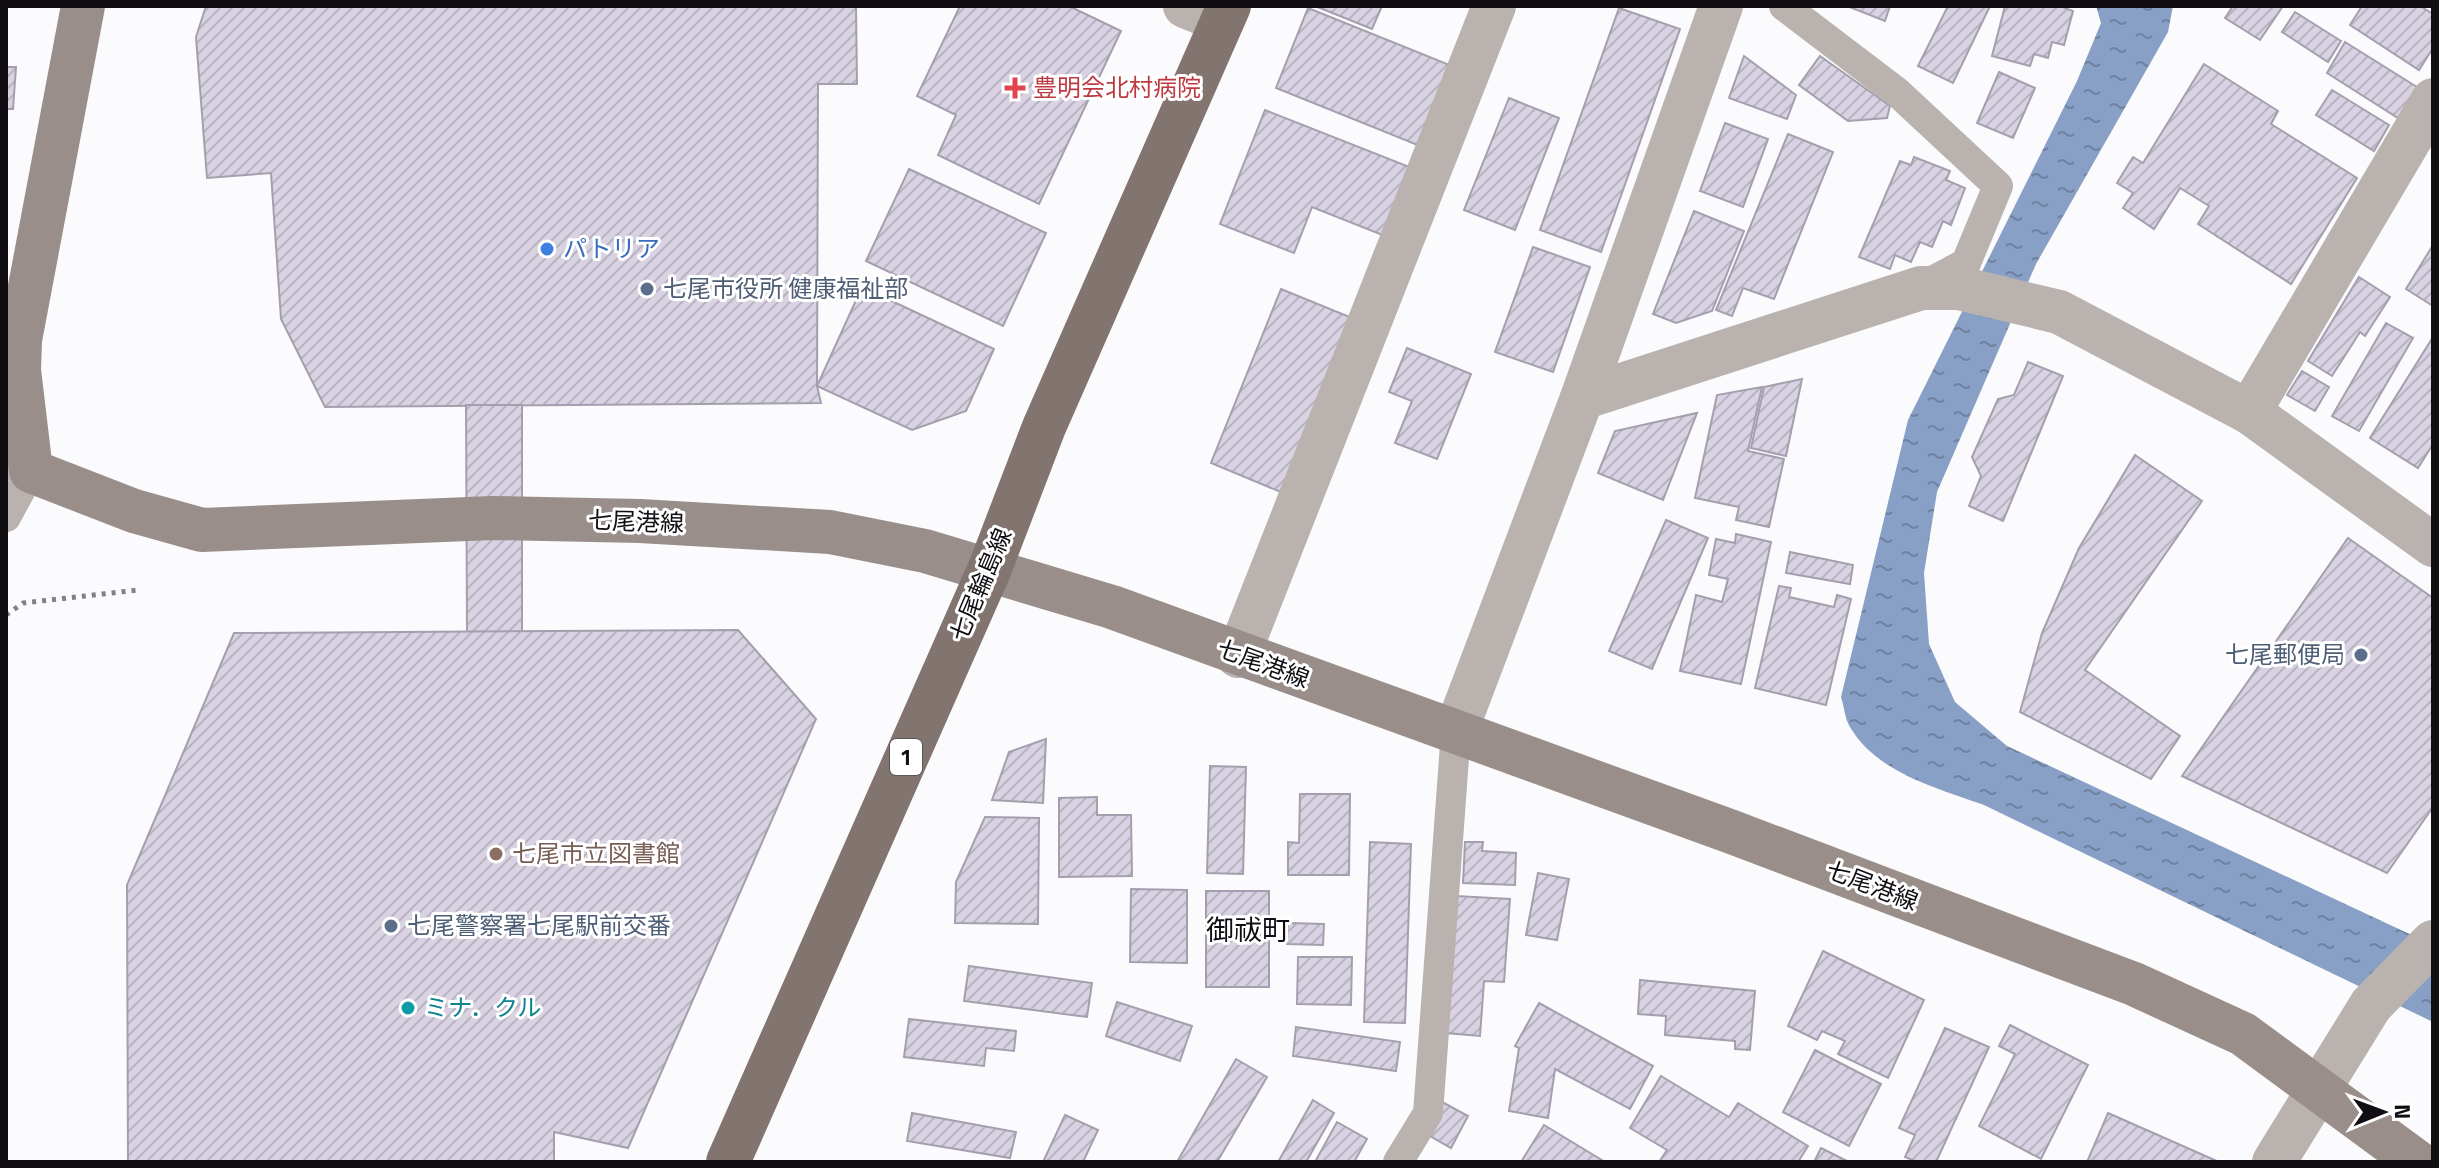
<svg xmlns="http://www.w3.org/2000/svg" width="2439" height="1168" font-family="'Titillium Web','Noto Sans JP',sans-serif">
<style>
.water{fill:url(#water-ripples)}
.building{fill:url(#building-hatch);stroke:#a49fae;stroke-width:2}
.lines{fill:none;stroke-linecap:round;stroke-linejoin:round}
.path{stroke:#818084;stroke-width:5;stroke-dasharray:4 6;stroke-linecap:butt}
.lane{stroke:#b9b2ae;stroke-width:30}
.street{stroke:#b9b2ae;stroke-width:44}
.secondary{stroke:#998e89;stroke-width:44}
.primary{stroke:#82756f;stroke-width:44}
.health-dot{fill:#e0444e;stroke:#fff;stroke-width:3}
.shop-dot{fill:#3f7fe0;stroke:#fff;stroke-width:3}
.service-dot{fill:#5c6f8a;stroke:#fff;stroke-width:3}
.education-dot{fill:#8d6e63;stroke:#fff;stroke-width:3}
.culture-dot{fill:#0f9aa8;stroke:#fff;stroke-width:3}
.labels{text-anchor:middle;stroke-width:6;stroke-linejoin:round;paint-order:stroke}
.shield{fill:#fff;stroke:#58565a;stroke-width:2}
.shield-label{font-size:22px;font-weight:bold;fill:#100e13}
.health-label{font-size:24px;fill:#be3a42;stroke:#fff;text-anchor:start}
.shop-label{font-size:24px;fill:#366cbe;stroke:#fff;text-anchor:start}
.service-label{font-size:24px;fill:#4e5e75;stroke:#fff;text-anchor:start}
.street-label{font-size:24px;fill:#100e13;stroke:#fff}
.education-label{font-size:24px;fill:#785e54;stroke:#fff;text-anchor:start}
.culture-label{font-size:24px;fill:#0d838f;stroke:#fff;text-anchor:start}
.quarter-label{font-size:28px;fill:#100e13;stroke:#fff}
</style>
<defs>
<pattern id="water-ripples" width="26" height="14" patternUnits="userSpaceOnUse" patternTransform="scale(2)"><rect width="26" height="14" fill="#88a0c5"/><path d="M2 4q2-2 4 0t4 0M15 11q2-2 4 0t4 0" fill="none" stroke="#6e819f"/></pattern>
<pattern id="building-hatch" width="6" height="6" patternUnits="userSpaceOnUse" patternTransform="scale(2)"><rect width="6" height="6" fill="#d8d2e2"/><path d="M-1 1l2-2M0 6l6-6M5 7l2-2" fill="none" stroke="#b8b3c1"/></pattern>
</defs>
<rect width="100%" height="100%" fill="#fbfafd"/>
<path class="water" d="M 2096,6 L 2173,6 L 2168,32 L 2036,264 L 1937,492 L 1924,573 L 1929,644 L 1955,702 L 2007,746 L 2433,945 L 2433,1022 L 1984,805 C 1937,788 1877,773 1850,727 C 1845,719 1844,706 1841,697 L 1908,420 L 2077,81 L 2101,23 Z"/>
<g class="building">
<polygon points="206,6 856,6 857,84 818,84 817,386 821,403 325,407 281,319 271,173 207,178 196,37"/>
<polygon points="960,6 1069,6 1121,31 1039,204 938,155 956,115 917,96"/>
<polygon points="1315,6 1382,6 1372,29"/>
<polygon points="1847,6 1890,6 1885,21"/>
<polygon points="1948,6 1990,6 1953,83 1918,66"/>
<polygon points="2005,6 2060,6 2073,11 2064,45 2052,42 2048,58 2034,54 2030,66 1992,56"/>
<polygon points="2233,6 2283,6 2260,40 2225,18"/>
<polygon points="2362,6 2420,6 2433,14 2433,48 2419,70 2350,25"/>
<polygon points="1308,8 1452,66 1420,146 1276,88"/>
<polygon points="1619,8 1680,29 1601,252 1540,230"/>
<polygon points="2295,12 2341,41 2328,62 2282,32"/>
<polygon points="2345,42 2417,87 2398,118 2327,73"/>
<polygon points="1744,56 1796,95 1787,119 1729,98"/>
<polygon points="1820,56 1890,106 1887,118 1848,121 1799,85"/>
<polygon points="2204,64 2278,111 2271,124 2357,178 2291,284 2198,224 2209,206 2180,188 2154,229 2123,208 2133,193 2117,183 2133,157 2143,163"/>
<polygon points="6,67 16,67 13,109 6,109"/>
<polygon points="1999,72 2035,88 2013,138 1977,123"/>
<polygon points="2332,90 2389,125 2374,151 2316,115"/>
<polygon points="1509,98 1559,118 1515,230 1464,210"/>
<polygon points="1265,110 1412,168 1385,236 1312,207 1294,253 1220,224"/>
<polygon points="1725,123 1768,139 1743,207 1700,191"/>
<polygon points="1788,134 1833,152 1774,299 1743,288 1732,316 1716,310"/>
<polygon points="1914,157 1950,171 1946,180 1965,188 1951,225 1943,221 1932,247 1920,242 1911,262 1895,255 1890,269 1859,257 1900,161 1911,165"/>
<polygon points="909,169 1046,233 1003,326 866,261"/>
<polygon points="1694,211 1744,231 1712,311 1676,323 1653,314"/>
<polygon points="2433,245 2433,306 2406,289"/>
<polygon points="1533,247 1590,267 1553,372 1495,352"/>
<polygon points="2359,277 2390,297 2365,336 2360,332 2332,376 2308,361"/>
<polygon points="862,287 994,349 966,411 912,430 817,386"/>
<polygon points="1281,289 1357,320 1288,495 1211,463"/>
<polygon points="2386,323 2413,338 2359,431 2332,416"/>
<polygon points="2433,337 2433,444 2418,468 2370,438"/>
<polygon points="1407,348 1471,374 1437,459 1395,443 1412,401 1389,392"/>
<polygon points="2028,362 2063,376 2003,521 1969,506 1981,476 1972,457 1998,399 2014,395"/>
<polygon points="2302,371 2329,387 2315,411 2287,395"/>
<polygon points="1802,379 1786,456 1751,448 1764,387"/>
<polygon points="1762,387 1748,451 1784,459 1769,527 1736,520 1739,507 1695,498 1717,395"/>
<polygon points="466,405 522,405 522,632 467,632"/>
<polygon points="1697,413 1663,500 1598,473 1615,431"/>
<polygon points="2135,455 2202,501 2085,670 2180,736 2151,779 2020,712 2042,633 2079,548"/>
<polygon points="1666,520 1708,538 1652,669 1609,651"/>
<polygon points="1736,534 1771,542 1741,684 1680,671 1696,595 1722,602 1728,579 1709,575 1716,539 1735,543"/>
<polygon points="2348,538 2433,598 2433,807 2387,873 2182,776"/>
<polygon points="1790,552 1853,565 1850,584 1786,573"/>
<polygon points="1779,586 1791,588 1789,597 1834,607 1837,595 1851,599 1826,705 1755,688"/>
<polygon points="738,630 816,719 628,1148 554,1132 554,1162 128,1162 127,885 234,633"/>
<polygon points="1046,739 1043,803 992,800 1009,752"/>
<polygon points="1210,766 1246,767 1243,874 1207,873"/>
<polygon points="1300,794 1350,794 1349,875 1288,875 1288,842 1299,843"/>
<polygon points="1097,797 1097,815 1131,815 1132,876 1059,877 1059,798"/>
<polygon points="985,817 1039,818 1038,924 955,923 956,882"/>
<polygon points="1370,842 1411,844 1405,1023 1364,1022"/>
<polygon points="1465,842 1483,842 1482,851 1516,853 1515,885 1463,883"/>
<polygon points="1538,873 1569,879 1557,940 1526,935"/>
<polygon points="1131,889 1187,890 1187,963 1130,962"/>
<rect x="1206" y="891" width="63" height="96"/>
<polygon points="1456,896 1510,899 1504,982 1484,981 1480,1036 1446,1033"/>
<polygon points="1288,923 1324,924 1323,945 1287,944"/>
<polygon points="1823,951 1924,1000 1888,1078 1838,1054 1845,1041 1822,1031 1817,1040 1788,1026"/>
<polygon points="1298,957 1352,957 1351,1005 1297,1004"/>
<polygon points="969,966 1092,983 1087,1017 964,1001"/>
<polygon points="1640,980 1755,991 1750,1050 1735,1049 1735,1041 1665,1035 1666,1016 1638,1014"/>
<polygon points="1117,1002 1192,1026 1180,1061 1106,1036"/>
<polygon points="1539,1003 1653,1066 1630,1109 1555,1069 1548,1118 1509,1111 1519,1048 1515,1046"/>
<polygon points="909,1019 1016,1031 1014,1051 986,1048 984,1066 904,1057"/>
<polygon points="2010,1025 2088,1065 2041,1159 1979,1126 2015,1054 1999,1046"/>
<polygon points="1296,1027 1400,1042 1396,1071 1293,1056"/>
<polygon points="1945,1028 1989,1047 1936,1162 1917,1162 1905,1157 1915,1135 1899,1128"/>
<polygon points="1815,1050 1881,1084 1849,1146 1783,1112"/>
<polygon points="1236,1059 1267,1077 1217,1162 1177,1162"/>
<polygon points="1661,1076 1729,1117 1738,1103 1808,1146 1798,1162 1659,1162 1667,1150 1630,1128"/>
<polygon points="1313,1100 1334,1113 1306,1162 1278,1162"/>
<polygon points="1442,1102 1468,1116 1451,1148 1425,1133"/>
<polygon points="912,1113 1016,1132 1010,1158 907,1141"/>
<polygon points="2108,1113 2219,1162 2087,1162"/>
<polygon points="1065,1115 1098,1130 1083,1162 1043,1162"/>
<polygon points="1337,1122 1367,1139 1354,1162 1315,1162"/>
<polygon points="1544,1125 1605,1162 1521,1162"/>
<polygon points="1821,1148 1849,1162 1814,1162"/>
</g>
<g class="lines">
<polyline class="path" points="6,615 23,603 138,590"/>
<g class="lane">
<polyline points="1784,6 1897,92 1998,186 1966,263 1925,285"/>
<polyline points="6,465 31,471 6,517"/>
<polyline points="1398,1162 1428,1113 1456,731"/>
</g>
<g class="street">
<polyline points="1185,6 1222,21"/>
<polyline points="1582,398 1921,288 1959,288 2059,312 2249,412 2433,545"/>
<polyline points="2249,412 2433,100"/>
<polyline points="1238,656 1494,6"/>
<polyline points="1456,731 1582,398 1721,6"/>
<polyline points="2274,1162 2371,1005 2433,942"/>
</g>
<polyline class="secondary" points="83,6 20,340 19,370 31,471 134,511 202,530 493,518 640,521 830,532 925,551 1112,607 1732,832 2134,984 2243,1034 2417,1162"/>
<polyline class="primary" points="728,1162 990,568 1044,427 1229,6"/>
</g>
<path class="health-dot" d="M1011 76h8v8h8v8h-8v8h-8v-8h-8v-8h8z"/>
<circle class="shop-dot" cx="547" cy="249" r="8"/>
<g class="service-dot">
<circle cx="647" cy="289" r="8"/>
<circle cx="2361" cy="655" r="8"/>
<circle cx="391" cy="926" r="8"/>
</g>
<circle class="education-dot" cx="496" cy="854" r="8"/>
<circle class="culture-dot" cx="408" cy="1008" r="8"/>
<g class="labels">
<rect class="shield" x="890" y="739" width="32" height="36" rx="6"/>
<g class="shield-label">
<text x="906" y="765">1</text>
</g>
<g class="health-label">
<text x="1033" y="96">豊明会北村病院</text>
</g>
<g class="shop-label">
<text x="563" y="257">パトリア</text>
</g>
<g class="service-label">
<text x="663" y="297">七尾市役所 健康福祉部</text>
<text x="2345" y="663" text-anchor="end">七尾郵便局</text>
<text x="407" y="934">七尾警察署七尾駅前交番</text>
</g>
<g class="street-label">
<text transform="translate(636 522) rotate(2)" y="8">七尾港線</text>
<text transform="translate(981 585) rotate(-67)" y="8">七尾輪島線</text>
<text transform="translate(1263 664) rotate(20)" y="8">七尾港線</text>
<text transform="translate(1872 886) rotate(21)" y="8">七尾港線</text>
</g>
<g class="education-label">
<text x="512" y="862">七尾市立図書館</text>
</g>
<g class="culture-label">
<text x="424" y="1016">ミナ．クル</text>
</g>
<g class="quarter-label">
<text x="1248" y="940">御祓町</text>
</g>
</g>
<rect width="2439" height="1168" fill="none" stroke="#100e13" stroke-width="16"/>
<g transform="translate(2383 1112) rotate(89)" stroke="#ffffff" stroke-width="6" paint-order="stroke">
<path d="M0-6L14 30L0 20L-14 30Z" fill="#100e13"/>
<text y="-12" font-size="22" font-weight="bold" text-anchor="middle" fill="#100e13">N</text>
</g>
</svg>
